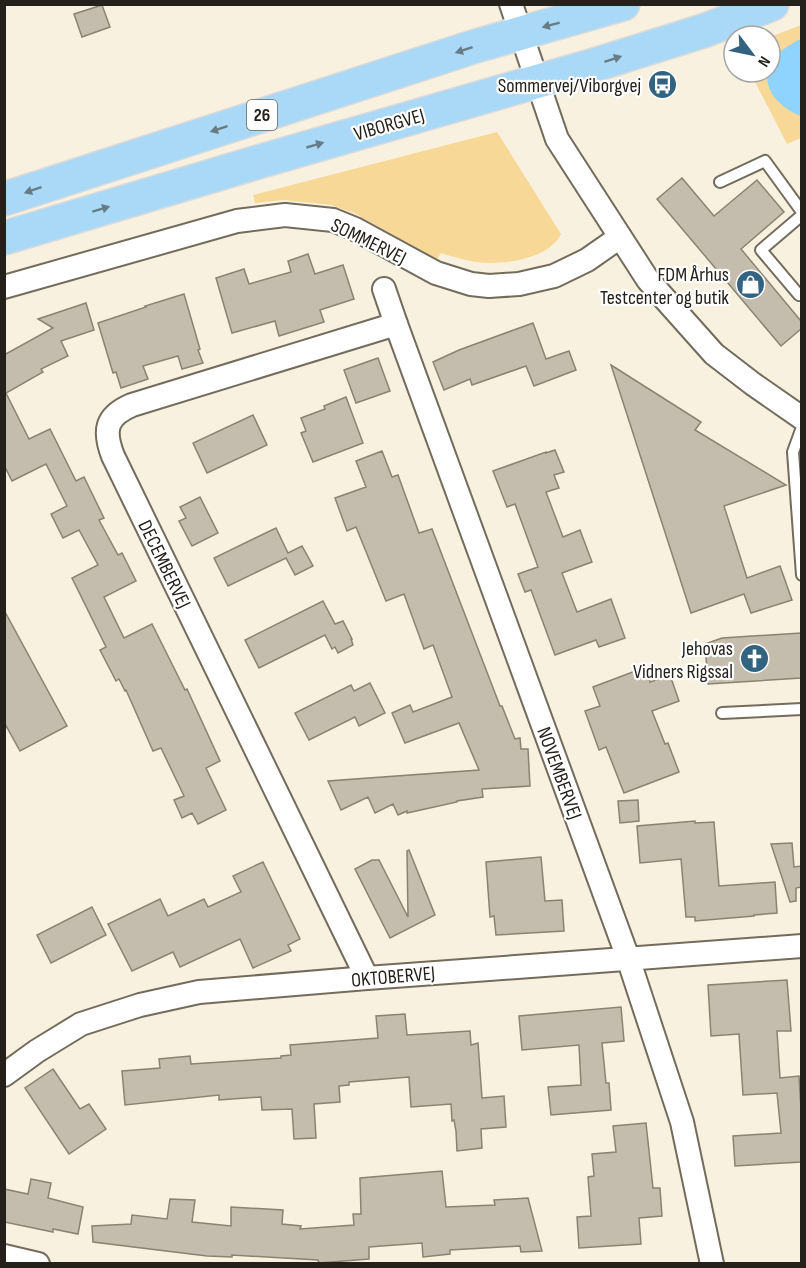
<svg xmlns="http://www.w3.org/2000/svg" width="806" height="1268" font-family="'Sofia Sans Condensed',sans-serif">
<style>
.green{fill:#f8d896}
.water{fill:#8fd4fe}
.building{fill:#c4bcac;stroke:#8a8373;stroke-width:1.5}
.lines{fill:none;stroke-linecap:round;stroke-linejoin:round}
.service-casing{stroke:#736c5d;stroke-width:14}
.minor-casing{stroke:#736c5d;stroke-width:26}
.primary-casing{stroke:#dcdbdb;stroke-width:36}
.service{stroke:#fff;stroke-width:10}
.minor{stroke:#fff;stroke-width:22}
.primary{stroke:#a9d9f6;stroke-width:33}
.oneway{fill:#667d88}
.labels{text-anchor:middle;stroke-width:4.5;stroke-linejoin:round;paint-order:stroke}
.shield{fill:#fff;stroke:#66645f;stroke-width:1.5}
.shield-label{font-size:18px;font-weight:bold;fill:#24211b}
.poi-label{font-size:20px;fill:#24211b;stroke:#fff;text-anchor:end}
.street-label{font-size:20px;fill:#24211b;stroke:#fff}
</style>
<rect width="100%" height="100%" fill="#f9f1df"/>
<g class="green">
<polygon points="801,25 801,138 787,144 750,72 770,72 770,37"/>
<path d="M 497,132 L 561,234 C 551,256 514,263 491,263 C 474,263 457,258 441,253 L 437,259 L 354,213 L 331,205 L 283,200 L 255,203 L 253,195 Z"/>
</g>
<path class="water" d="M 798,40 L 801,40 L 801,116 C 784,110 763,92 768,72 L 770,72 C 770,55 784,49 798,40 Z"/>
<g class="building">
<polygon points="102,5 110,27 82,37 74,14"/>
<polygon points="682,178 714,216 757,180 784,212 741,249 801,321 801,329 781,346 657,199"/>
<polygon points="308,254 315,274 343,265 354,299 320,310 324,322 279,336 275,321 232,333 216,278 244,269 249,284 291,272 288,261"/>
<polygon points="184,294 200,349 198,350 203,363 182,369 178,356 143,366 148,379 121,388 116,372 113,373 98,323 146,307 145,306"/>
<polygon points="86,303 94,330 61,341 68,356 41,369 43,372 6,393 29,439 50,429 76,481 84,477 104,518 99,520 118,555 122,553 136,581 104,597 124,638 152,624 185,690 187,689 220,761 206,768 226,810 198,824 192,813 182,818 174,800 184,796 161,748 153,751 126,690 125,691 119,679 116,681 100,650 106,647 72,578 98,565 79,530 63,538 51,514 67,506 46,464 12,481 4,465 4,355 53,328 38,319"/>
<polygon points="533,323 546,359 569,351 576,370 534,386 526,366 472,385 470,379 444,390 433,362 459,350"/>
<polygon points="378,358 390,391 356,403 344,370"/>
<polygon points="611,365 701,422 695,430 786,485 724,506 747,578 780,566 792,600 751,613 744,594 691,613"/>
<polygon points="346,397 363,443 313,462 301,433 306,431 301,418 325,409 324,406"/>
<polygon points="253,415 267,445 207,473 193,443"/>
<polygon points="555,450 564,472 554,475 559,488 546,492 563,537 580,530 592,562 562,573 577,612 611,599 625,638 599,647 596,640 555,655 531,590 525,592 518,574 538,567 515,504 507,507 493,471 546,452 546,453"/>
<polygon points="382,451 392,477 398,475 419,533 432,529 500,706 502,706 515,739 520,738 521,749 528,749 530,786 482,789 483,797 457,801 457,802 407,813 407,811 398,815 393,804 375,813 368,797 341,810 328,781 479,770 459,723 405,743 392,713 410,705 413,712 452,697 433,645 424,649 404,594 386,601 356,527 347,531 335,498 366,487 356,461"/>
<polygon points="200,497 218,533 192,546 179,521 186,518 180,507"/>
<polygon points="276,528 288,553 302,546 313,566 295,575 286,558 228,586 214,558"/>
<polygon points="323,601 335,624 343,621 352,639 351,639 353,645 338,653 335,647 332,649 325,635 259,668 245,640"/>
<polygon points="4,610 67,726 20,751 4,722"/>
<polygon points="801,633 801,678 708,684 705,644 722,638"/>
<polygon points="638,670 646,670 650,682 670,675 679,701 652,711 665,744 668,743 679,772 624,793 606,747 599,750 585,711 600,706 593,687"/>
<polygon points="370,683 385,713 359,726 355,717 309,740 295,713 351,685 354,691"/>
<polygon points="638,800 639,821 620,823 618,801"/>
<polygon points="695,821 695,823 714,822 719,886 775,882 777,913 754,915 754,916 695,921 695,917 686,917 681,859 640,863 637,826"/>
<polygon points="792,843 794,867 801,866 801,887 796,888 796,901 790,902 771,844"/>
<polygon points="409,850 435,915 390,938 355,869 372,860 379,860 408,917 407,851"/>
<polygon points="541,857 545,901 562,900 564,931 496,935 494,916 490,917 486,862"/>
<polygon points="263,862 300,939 288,945 291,951 253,968 240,939 180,967 173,952 132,971 108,924 160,899 168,916 204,899 208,907 241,892 233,876"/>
<polygon points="92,907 106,935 51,963 37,935"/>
<polygon points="787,980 791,1031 777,1031 780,1078 799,1076 801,1109 801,1162 735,1166 733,1136 781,1133 777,1093 743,1095 739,1034 711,1036 708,985"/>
<polygon points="621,1007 624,1041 602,1043 606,1083 609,1083 611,1110 551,1115 548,1087 581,1085 579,1045 522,1050 519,1016"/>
<polygon points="405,1014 407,1035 470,1031 471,1045 478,1043 482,1098 504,1096 506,1127 481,1129 482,1148 457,1151 456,1131 454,1120 452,1121 451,1104 411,1107 409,1077 349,1082 349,1085 339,1086 340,1102 314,1104 316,1138 294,1139 292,1109 262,1110 261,1097 219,1100 219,1095 125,1105 122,1071 160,1068 159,1059 190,1056 191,1064 281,1058 281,1056 291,1055 290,1045 378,1038 376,1016"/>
<polygon points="53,1069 80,1109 89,1104 106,1129 69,1154 25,1088"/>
<polygon points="646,1123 653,1188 660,1188 662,1216 639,1218 641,1244 579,1248 577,1217 591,1216 588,1177 594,1176 592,1154 616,1152 613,1126"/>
<polygon points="442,1171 446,1207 495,1205 494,1200 528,1198 542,1251 521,1252 520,1246 450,1250 450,1254 423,1257 422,1243 369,1247 369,1259 319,1263 318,1260 232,1255 232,1257 207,1256 93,1242 92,1226 131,1224 132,1215 167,1219 170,1199 195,1200 192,1222 231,1226 231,1207 283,1210 282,1224 301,1226 300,1229 354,1225 353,1214 361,1214 360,1178"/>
<polygon points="31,1179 51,1183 48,1198 83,1207 78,1234 53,1229 53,1232 4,1222 4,1189 28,1194"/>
</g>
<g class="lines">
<defs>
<g id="service">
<polyline points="720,182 765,161 802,212"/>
<polyline points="802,215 761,250 799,295 802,293"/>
<polyline points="802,427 793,452 802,575"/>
<polyline points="722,713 802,709"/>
</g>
<g id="minor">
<polyline points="511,4 557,139 648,280 714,354 753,384 802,418"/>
<polyline points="4,287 237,221 285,215 333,220 355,229 436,273 471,284 489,286 519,284 554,276 587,260 620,237"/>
<polyline points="384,289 396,324 628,958 682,1122 712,1264"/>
<path d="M 367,978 L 113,456 C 103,430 106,416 132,405 L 396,324"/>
<polyline points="4,1075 37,1051 81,1024 140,1005 199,992 367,978 802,946"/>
<polyline points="4,1256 38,1264"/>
</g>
<g id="primary">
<polyline points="4,199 476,46 623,4"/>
<polyline points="4,238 258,162 601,63 706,30 772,4"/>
</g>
</defs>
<use href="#service" class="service-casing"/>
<use href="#minor" class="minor-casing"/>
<use href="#primary" class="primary-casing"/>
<use href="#service" class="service"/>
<use href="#minor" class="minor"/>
<use href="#primary" class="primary"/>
</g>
<defs><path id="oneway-solid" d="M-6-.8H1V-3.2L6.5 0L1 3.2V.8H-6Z" transform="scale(1.5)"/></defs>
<g class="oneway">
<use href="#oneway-solid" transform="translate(551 25) rotate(165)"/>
<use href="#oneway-solid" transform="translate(464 50) rotate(162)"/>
<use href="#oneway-solid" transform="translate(613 59) rotate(-18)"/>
<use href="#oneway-solid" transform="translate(219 129) rotate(162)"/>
<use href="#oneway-solid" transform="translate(315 145) rotate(-16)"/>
<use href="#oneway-solid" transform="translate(33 190) rotate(161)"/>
<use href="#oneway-solid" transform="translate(101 209) rotate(-17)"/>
</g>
<defs>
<symbol id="bus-disc" viewBox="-11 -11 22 22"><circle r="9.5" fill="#326482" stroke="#fff"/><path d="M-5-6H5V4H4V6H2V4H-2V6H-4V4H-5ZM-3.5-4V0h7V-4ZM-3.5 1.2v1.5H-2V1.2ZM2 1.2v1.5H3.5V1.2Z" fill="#fff"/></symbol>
<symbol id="shop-disc" viewBox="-11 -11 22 22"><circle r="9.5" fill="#326482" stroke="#fff"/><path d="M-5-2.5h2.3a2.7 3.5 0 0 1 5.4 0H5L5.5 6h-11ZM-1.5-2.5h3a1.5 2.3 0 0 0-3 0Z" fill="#fff"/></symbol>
<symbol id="church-disc" viewBox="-11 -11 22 22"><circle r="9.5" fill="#326482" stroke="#fff"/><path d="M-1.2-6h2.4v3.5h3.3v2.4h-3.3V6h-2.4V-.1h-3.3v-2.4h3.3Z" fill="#fff"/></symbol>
</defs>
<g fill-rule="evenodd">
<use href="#bus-disc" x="646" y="68" width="33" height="33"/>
<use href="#shop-disc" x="734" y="268" width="33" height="33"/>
<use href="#church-disc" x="738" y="642" width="33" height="33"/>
</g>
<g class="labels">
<rect class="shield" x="247" y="100" width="30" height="30" rx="4.5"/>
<g class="shield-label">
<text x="262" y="121">26</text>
</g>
<g class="poi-label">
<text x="641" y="92">Sommervej/Viborgvej</text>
<text x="729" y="281">FDM Århus<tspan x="729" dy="23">Testcenter og butik</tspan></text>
<text x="733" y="655">Jehovas<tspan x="733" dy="23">Vidners Rigssal</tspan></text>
</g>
<g class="street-label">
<text transform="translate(389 124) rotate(-16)" y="7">VIBORGVEJ</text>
<text transform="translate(369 241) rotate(26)" y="7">SOMMERVEJ</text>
<text transform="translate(165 564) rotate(64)" y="7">DECEMBERVEJ</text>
<text transform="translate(560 773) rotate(70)" y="7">NOVEMBERVEJ</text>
<text transform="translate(393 976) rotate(-5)" y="7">OKTOBERVEJ</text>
</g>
</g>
<rect width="806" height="1268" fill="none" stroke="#24211b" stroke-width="12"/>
<g transform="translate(752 54) rotate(122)"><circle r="28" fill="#ffffff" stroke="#a7a6a4" stroke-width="1.5"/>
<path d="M0-4.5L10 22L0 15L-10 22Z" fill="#326482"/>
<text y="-9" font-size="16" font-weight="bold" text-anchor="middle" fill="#24211b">N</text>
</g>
</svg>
